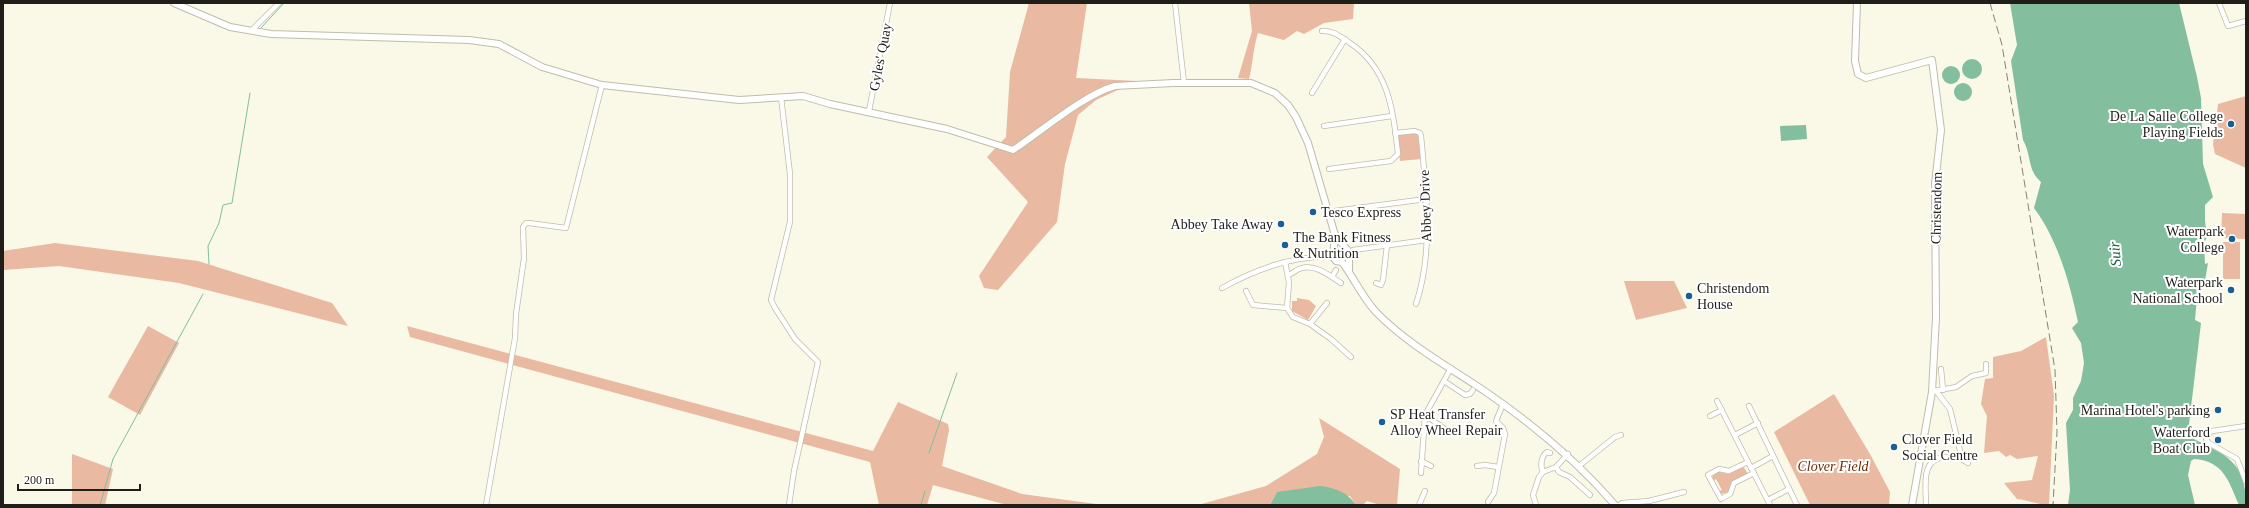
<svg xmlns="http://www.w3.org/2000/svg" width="2249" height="508" font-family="Georgia,serif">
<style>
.green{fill:#e9b9a2}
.water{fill:#83be9f}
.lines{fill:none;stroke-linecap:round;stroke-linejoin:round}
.stream{stroke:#83be9f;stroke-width:1}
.minor-casing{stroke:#bfbdac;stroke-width:6}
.tertiary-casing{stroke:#bfbdac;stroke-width:8}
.minor{stroke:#fff;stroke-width:4.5}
.tertiary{stroke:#fff;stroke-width:6}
.rail{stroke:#848377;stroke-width:1;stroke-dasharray:8 4;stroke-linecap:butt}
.poi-dot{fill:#1a5f94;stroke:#fff;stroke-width:1.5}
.labels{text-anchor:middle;stroke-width:4;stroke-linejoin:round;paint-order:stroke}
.street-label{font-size:14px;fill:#1f1e18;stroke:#fff}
.poi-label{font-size:14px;fill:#1f1e18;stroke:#fff;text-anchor:end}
.park-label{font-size:14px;font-style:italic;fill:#6d2b00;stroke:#fff}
.water-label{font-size:15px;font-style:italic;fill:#1d6244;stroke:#fff}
</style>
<rect width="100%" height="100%" fill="#faf8e6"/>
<g class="green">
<polygon points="1029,3 1087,3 1076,78 1137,81 1096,100 1078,115 1065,164 1057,222 998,290 984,288 979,276 1028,202 987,157 1006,137 1010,72"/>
<path d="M 1249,3 L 1354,3 L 1353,19 L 1324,23 L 1304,34 L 1297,31 L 1284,40 L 1258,33 C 1253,49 1253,63 1249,79 L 1238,78 L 1252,31 Z"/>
<polygon points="2246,96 2246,168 2215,154 2213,144 2218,104"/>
<polygon points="1416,133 1418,135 1421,159 1400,161 1397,139 1399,135"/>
<polygon points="2222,213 2246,214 2246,239 2221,238"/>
<rect x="2223" y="242" width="17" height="37"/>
<polygon points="55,243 198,261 332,303 348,326 179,283 59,266 3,270 3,251"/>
<polygon points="1624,281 1674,281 1687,308 1636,320"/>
<polygon points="1297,298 1309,300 1316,306 1308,320 1292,311 1292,301 1297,301"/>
<polygon points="148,326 179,343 140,415 108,397"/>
<polygon points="407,326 873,451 898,402 948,424 949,430 942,466 1022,494 1104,505 1007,505 933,485 927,505 879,505 870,462 410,337"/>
<path d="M 2046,337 L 2054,396 L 2049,505 C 2038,505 2028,500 2017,499 L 2004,483 L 2032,480 L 2038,456 L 2017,459 L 2010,455 L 2006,457 L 1999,451 L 1984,453 L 1987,416 L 1981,404 L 1985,379 L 1993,378 L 1993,357 L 2021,351 Z"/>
<polygon points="1834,394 1870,454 1890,492 1889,505 1810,505 1774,432"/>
<polygon points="1319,418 1400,469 1397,505 1380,505 1367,501 1363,505 1356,505 1350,496 1277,492 1270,505 1198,505 1266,486 1317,454 1324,437"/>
<polygon points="72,454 113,469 105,505 72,505"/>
<polygon points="1743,466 1748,474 1732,482 1729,492 1721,494 1719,491 1722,490 1716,479 1713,481 1712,478 1714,474 1719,472 1728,474"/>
</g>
<g class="water">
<path d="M 2010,3 L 2179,3 L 2197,77 L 2201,98 L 2203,164 L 2213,197 L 2205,205 L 2205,221 L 2207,237 L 2204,243 L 2205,264 L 2208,263 L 2204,286 L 2197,297 L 2195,320 L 2201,323 L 2188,433 L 2190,437 C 2225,455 2246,460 2246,505 L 2239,505 C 2229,482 2224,461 2194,459 L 2191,461 L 2188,475 L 2195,505 L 2068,505 L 2070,490 L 2066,423 L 2073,410 L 2073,398 L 2081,381 L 2084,363 L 2081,343 L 2072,328 L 2078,322 C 2070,284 2058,240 2034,208 L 2041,182 C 2027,170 2032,156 2023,140 L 2011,61 L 2017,45 Z"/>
<circle cx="1972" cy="69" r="10"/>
<circle cx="1951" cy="75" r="9"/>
<circle cx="1963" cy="92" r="9"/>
<polygon points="1806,125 1807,139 1781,141 1780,126"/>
<path d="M 1320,486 C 1336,488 1347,492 1356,505 L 1270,505 L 1277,492 Z"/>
</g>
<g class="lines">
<g class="stream">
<polyline points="261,28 284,3"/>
<polyline points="209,264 208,246 219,223 223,205 232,203 250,93"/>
<polyline points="929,453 957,373"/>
<polyline points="100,505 113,459 203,294"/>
<polyline points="921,505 925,491"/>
</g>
<defs>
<g id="minor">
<polyline points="1175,3 1184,83"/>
<polyline points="2219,3 2228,26 2246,21"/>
<polyline points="251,31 279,3"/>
<path d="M 1322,31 C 1333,30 1341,37 1350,43 C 1389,69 1393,110 1398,154 L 1391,161 L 1329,169"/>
<polyline points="1312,93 1345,39"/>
<polyline points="781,97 790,174 790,222 771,300 775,308 795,339 818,362 794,471 789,505"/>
<polyline points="869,111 890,3"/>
<polyline points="1324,126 1392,116"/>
<path d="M 1395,133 L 1415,131 L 1420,133 L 1421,136 C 1426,191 1434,250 1416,304"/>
<polyline points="1327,212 1426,199"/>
<polyline points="1353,250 1427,240"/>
<polyline points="1285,262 1289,282 1287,308"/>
<path d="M 1288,275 C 1293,274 1296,269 1302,268 C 1316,264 1330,276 1341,283"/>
<polyline points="1332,277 1336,270"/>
<polyline points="1376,283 1381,285 1383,280 1387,245"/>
<path d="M 1222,288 C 1256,269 1293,255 1333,257"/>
<polyline points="1246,291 1253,305 1287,308"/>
<polyline points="1287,308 1293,317 1310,324 1327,303"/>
<polyline points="1310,324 1331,339 1351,357"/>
<polyline points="1941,369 1943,390"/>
<polyline points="1444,381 1465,395 1470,394 1473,390"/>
<polyline points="1934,391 1956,387 1972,376 1986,373 1986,364"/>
<polyline points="1936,391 1950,409 1962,459"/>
<polyline points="1717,401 1770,505"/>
<polyline points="1749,406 1797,505"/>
<polyline points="1425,415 1445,429 1447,433"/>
<polyline points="1710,416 1722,410"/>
<polyline points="2246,426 2212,431 2208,434 2206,439 2209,443 2237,459 2246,482"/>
<polyline points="1735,435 1758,423"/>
<polyline points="1421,461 1431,466"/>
<polyline points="1748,462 1729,471 1719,469 1708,475 1721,499 1730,494 1734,483 1754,473"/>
<polyline points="1477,466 1485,465 1498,467"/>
<polyline points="1579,466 1615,437 1621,435"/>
<polyline points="1556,467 1559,472 1570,477 1590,495"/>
<polyline points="1751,468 1773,456"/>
<path d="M 1543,472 C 1540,466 1541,456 1547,452 L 1550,453"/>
<polyline points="1421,473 1425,415 1451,368"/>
<polyline points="1768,500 1789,489"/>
<polyline points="1488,502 1494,493 1505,434 1503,428 1496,421 1503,404"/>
<polyline points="486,505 515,338 516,314 524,258 523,227 526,223 529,223 566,228 602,85"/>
<polyline points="1419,505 1425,491"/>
<polyline points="1536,505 1533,495 1539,477 1543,472 1556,467 1568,454"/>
<polyline points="1619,505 1622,503 1649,501 1684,492"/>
<path d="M 1926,505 C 1926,486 1920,458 1946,457 C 1954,457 1962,458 1968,463"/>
</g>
<g id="tertiary">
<path d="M 174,3 L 230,27 L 271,34 L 469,40 L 499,44 L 542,67 L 602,85 L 739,100 L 803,96 L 830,104 L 947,129 L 1013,150 C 1042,131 1083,95 1115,86 L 1173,83 L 1251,83 L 1275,93 L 1288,105 L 1296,117 L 1308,143 L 1335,235 L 1349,252 L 1349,271"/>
<polyline points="1857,3 1855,61 1858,74 1866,78 1932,60 1941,130 1935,184 1936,317 1932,392 1912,505"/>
<path d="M 1335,235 L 1333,257 L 1336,261 L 1342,262 C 1354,278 1362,297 1376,312 C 1407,344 1449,367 1486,392 C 1534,425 1577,461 1615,505"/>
</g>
</defs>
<use href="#minor" class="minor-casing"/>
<use href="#tertiary" class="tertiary-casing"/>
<use href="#minor" class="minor"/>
<use href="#tertiary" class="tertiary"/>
<polyline class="rail" points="1990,3 2002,45 2055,370 2057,432 2053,505"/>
</g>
<g class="poi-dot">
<circle cx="2231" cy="124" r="4"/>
<circle cx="1313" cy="212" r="4"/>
<circle cx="1281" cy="224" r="4"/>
<circle cx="2232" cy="239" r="4"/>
<circle cx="1285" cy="245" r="4"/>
<circle cx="2231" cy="290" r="4"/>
<circle cx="1689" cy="296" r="4"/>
<circle cx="2218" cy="410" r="4"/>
<circle cx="1382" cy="422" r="4"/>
<circle cx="2218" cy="440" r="4"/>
<circle cx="1894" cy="447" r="4"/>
</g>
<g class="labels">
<g class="street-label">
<text transform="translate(880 57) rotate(-79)" y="5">Gyles' Quay</text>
<text transform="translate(1425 206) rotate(-92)" y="5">Abbey Drive</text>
<text transform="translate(1936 208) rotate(-89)" y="5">Christendom</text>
</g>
<g class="poi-label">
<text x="2223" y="121">De La Salle College<tspan x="2223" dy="16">Playing Fields</tspan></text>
<text x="1321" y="217" text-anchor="start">Tesco Express</text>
<text x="1273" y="229">Abbey Take Away</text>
<text x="2224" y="236">Waterpark<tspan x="2224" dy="16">College</tspan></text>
<text x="1293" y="242" text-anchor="start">The Bank Fitness<tspan x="1293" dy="16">&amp; Nutrition</tspan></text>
<text x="2223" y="287">Waterpark<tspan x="2223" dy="16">National School</tspan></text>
<text x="1697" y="293" text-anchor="start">Christendom<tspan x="1697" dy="16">House</tspan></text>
<text x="2210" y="415">Marina Hotel's parking</text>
<text x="1390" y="419" text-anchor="start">SP Heat Transfer<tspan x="1390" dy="16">Alloy Wheel Repair</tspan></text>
<text x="2210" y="437">Waterford<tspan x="2210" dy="16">Boat Club</tspan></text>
<text x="1902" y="444" text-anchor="start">Clover Field<tspan x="1902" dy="16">Social Centre</tspan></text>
</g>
<g class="park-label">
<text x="1833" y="471">Clover Field</text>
</g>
<g class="water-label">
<text transform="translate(2115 254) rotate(-95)" y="5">Suir</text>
</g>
</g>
<rect width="2249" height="508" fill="none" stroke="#1f1e18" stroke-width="8"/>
<path d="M18 484v6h122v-6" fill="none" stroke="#1f1e18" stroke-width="2"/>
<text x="24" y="484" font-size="12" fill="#1f1e18" stroke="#ffffff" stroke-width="3" paint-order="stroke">200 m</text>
</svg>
